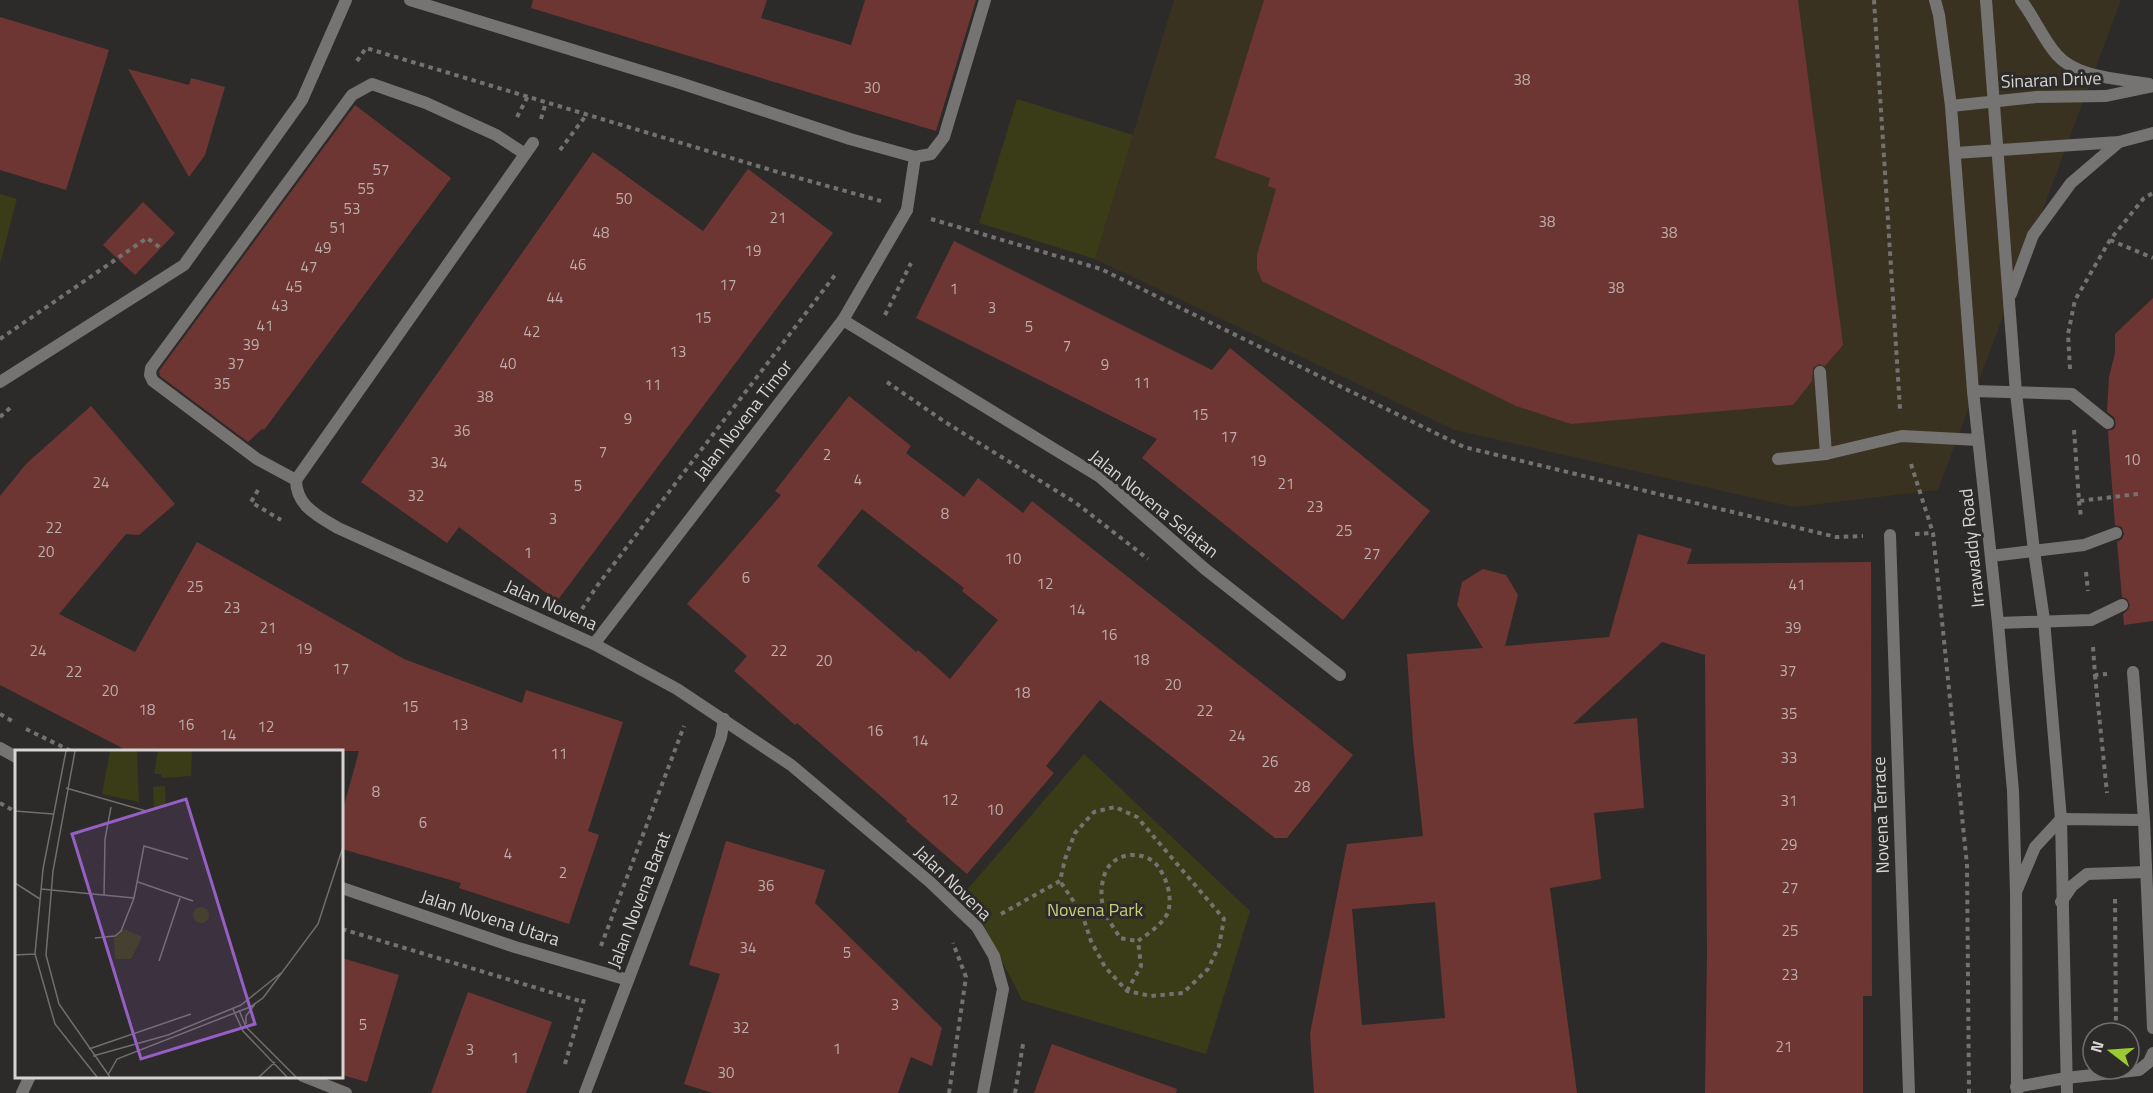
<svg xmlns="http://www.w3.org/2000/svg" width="2153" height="1093" font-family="'Titillium Web',sans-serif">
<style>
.medical{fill:#3a3221}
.green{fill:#3a3b17}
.building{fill:#6e3632;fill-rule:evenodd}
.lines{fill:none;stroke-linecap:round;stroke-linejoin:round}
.path{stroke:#747271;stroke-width:4;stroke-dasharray:4.5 4.5;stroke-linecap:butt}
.service{stroke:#757473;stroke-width:12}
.minor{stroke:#757473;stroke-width:12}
.tertiary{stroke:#757473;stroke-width:12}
.labels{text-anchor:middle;stroke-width:6;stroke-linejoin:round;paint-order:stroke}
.number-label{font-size:15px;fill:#bcadac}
.street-label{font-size:18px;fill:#d6d5d4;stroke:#2d2b29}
.park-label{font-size:18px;fill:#c9cc75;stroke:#2d2b29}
.inset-road{fill:none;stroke:#716f6d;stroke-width:1.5}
.view{fill:#965fc5;fill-opacity:0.15;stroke:#965fc5;stroke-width:3}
.inset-edge{fill:none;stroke:#d6d5d4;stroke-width:3}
</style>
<rect width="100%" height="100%" fill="#2d2b29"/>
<polygon class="medical" points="1174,0 2121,0 1938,490 1793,507 1455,430 1095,259"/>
<g class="green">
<polygon points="1017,99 1133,135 1095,259 979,223"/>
<polygon points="0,194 17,199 0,264"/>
<polygon points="1084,754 1250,911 1206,1054 1022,1000 966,891"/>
</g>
<g class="building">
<polygon points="533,0 767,0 761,18 851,45 865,0 976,0 936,131 531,8"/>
<polygon points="1264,0 1798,0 1843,345 1825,366 1819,364 1813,368 1812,381 1793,405 1571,424 1516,406 1262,281 1257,269 1257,255 1276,189 1268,186 1270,178 1215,158"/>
<polygon points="0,17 109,50 66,190 0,170"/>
<polygon points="128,69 189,85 191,78 225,87 205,155 189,177"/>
<polygon points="355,105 451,178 264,430 262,429 248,442 160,376 159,371"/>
<polygon points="593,152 703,231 748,169 833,233 557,601 459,527 447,543 361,482"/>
<polygon points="143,202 175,233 135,275 103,245"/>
<polygon points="954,241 1212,370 1230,348 1430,511 1343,620 1142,458 1157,439 916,318"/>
<polygon points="2153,298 2153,621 2124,625 2123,614 2128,610 2130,605 2127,599 2122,597 2117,542 2122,539 2124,534 2122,527 2115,525 2108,431 2114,429 2116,424 2114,417 2107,412 2109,377 2115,353 2115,334"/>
<path d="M 849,396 L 911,446 L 906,453 L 964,497 L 978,478 L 1023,513 L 1032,501 L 1353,755 L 1287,838 L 1275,838 L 1100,700 L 1046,766 L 1054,773 L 967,874 L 906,821 L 907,819 L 797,723 L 795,725 L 734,671 L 747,656 L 687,604 L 781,495 L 775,491 ZM 862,509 L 964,588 L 962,591 L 998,620 L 950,679 L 918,650 L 916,652 L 817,566 Z"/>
<polygon points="91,406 175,504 139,535 126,534 59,614 135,652 197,542 404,659 522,703 526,690 623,722 588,831 599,835 569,924 459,888 461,883 342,849 342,813 359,751 128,751 0,685 0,496 26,464"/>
<path d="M 1638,534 L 1692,549 L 1687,564 L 1871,562 L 1872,996 L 1863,996 L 1863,1093 L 1705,1093 L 1707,954 L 1705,655 L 1662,642 L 1573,724 L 1637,718 L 1644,808 L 1594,813 L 1601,879 L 1550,888 L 1577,1093 L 1314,1093 L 1310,1034 L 1347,844 L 1423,836 L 1413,742 L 1407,654 L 1483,648 L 1457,605 L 1462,582 L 1483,569 L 1506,575 L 1518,595 L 1505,646 L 1609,637 ZM 1435,902 L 1445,1018 L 1362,1025 L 1352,909 Z"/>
<polygon points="726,841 825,870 815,903 942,1028 932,1066 911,1057 898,1093 713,1093 684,1084 720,974 689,965"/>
<polygon points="342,958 399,975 367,1082 342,1075"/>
<polygon points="468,992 552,1022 526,1093 431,1093"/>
<polygon points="1052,1044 1177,1089 1176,1093 1034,1093"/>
</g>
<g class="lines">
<g class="path">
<polyline points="1874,0 1900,409"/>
<polyline points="357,61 366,48 781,173 881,201"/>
<polyline points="517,117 528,96"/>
<polyline points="541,119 546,102"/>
<polyline points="560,150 587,114"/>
<polyline points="931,219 1101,269 1464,447 1836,537 1863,536"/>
<polyline points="2110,240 2153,258"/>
<polyline points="885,315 911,263"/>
<polyline points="0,339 147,238 162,249"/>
<polyline points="2070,369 2068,334 2075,300 2110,240 2144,198 2153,193"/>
<polyline points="887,382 945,422 1076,503 1148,559"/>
<polyline points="0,417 10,408"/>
<polyline points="2074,430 2079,501 2138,494"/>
<polyline points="1911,464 1933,533 1967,865 1969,1093"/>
<polyline points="258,490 251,502 281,520"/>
<polyline points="2079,501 2081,517"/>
<polyline points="1915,534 1933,533"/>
<polyline points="2086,572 2088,591"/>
<polyline points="582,609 597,586 835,275"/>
<polyline points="2093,647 2095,675 2107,674"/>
<polyline points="2095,675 2107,793"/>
<polyline points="0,714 14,722"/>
<polyline points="26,729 71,751"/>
<polyline points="0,803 16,812"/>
<polyline points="2115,899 2116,1033"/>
<polyline points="1001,914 1060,881 1065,859 1075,833 1094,812 1115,807 1137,817 1224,919 1219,946 1208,969 1183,993 1151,996 1127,991 1105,967 1091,941 1082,914 1060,881"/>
<polyline points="342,929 583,1002"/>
<polyline points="601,946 684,726"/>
<path d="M 1127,991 L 1141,966 L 1138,941 C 1148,934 1164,923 1168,912 C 1173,896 1166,876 1156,864 C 1141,849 1113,853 1105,873 C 1101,885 1100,897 1104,910 C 1107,919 1115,929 1120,938 L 1138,941"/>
<polyline points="565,1064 585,996"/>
<polyline points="949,1093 966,977 953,943"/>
<polyline points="1015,1093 1023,1044"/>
</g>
<g class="service">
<polyline points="410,0 680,83 850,139 915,157 931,154 944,137 985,0"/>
<polyline points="907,210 915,157"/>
<polyline points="1820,372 1826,454"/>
<polyline points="0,382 184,265 302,100 346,0"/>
<polyline points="1973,391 2072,394 2108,423"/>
<polyline points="1778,459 1826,454 1902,436 1978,440"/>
<polyline points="296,480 257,459 153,381 150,375 151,368 352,95 372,84 426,103 496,135 525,154"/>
<polyline points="1991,556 2084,545 2116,533"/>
<polyline points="1998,623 2091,620 2122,605"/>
<polyline points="2133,672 2144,820 2153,1028"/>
<polyline points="2016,892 2035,847 2061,819 2144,820"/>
<polyline points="2061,902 2072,886 2087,874 2146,872"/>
<polyline points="303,1076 346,1093"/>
<polyline points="2016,1087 2066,1078 2139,1070 2149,1062 2153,1053"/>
<polyline points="22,1093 30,1076"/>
</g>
<g class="minor">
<path d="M 533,143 L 296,480 C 296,506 318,516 338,528 L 594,644 L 677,689 L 791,765 L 930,882 L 977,927 L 994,956 L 1003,989 L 983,1093"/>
<polyline points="843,320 1100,477 1205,569 1340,675"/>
<polyline points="1890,535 1909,1093"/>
<polyline points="594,644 843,320 907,210"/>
<polyline points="0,748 16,757"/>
<polyline points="342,888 515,947 628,980"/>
<polyline points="585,1093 721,737 724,719"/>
</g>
<g class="tertiary">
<polyline points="1935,0 1939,15 1951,106 1973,391 1998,623 2013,791 2016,892 2017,1093"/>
<polyline points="1986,0 2016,393 2034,551 2044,620 2061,819 2067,1093"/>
<path d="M 2021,0 C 2034,17 2043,39 2057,55 C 2077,78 2120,79 2149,84"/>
<polyline points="1951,106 2036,97 2106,96 2153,86"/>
<polyline points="1955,153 2119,142 2153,133"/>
<polyline points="2011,294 2033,235 2071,183 2119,142"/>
</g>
</g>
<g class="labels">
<g class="number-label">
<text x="1522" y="85">38</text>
<text x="872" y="93">30</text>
<text x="381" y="175">57</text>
<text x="366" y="194">55</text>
<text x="624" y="204">50</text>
<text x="352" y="214">53</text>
<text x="778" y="223">21</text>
<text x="1547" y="227">38</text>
<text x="338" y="233">51</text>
<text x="601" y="238">48</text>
<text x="1669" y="238">38</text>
<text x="323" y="253">49</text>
<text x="753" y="256">19</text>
<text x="578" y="270">46</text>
<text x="309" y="272">47</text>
<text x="728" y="290">17</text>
<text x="294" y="292">45</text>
<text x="1616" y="293">38</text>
<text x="954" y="294">1</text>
<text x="555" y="303">44</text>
<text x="280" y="311">43</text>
<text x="992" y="313">3</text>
<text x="703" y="323">15</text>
<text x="265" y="331">41</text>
<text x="1029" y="332">5</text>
<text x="532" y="337">42</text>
<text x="251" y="350">39</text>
<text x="1067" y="351">7</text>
<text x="678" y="357">13</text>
<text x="236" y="369">37</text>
<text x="508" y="369">40</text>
<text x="1105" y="370">9</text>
<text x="1142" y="388">11</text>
<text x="222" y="389">35</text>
<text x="653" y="390">11</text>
<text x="485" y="402">38</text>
<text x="1200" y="420">15</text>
<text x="628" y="424">9</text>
<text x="462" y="436">36</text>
<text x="1229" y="442">17</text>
<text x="603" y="457">7</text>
<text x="827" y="460">2</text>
<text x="2132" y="465">10</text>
<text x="1258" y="466">19</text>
<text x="439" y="468">34</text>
<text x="858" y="485">4</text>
<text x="101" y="488">24</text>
<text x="1286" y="489">21</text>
<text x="578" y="491">5</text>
<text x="416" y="501">32</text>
<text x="1315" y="512">23</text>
<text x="945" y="519">8</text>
<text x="553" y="524">3</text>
<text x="54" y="533">22</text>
<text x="1344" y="536">25</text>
<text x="46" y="557">20</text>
<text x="528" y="558">1</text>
<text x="1372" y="559">27</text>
<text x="1013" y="564">10</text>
<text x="746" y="583">6</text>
<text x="1045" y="589">12</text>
<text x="1797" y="590">41</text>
<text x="195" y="592">25</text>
<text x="232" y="613">23</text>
<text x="1077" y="615">14</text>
<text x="268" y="633">21</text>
<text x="1793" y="633">39</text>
<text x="1109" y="640">16</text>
<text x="304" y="654">19</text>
<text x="38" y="656">24</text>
<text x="779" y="656">22</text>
<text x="1141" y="665">18</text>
<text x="824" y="666">20</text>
<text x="341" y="674">17</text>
<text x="1788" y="676">37</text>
<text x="74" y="677">22</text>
<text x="1173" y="690">20</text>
<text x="110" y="696">20</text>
<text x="1022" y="698">18</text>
<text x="410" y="712">15</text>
<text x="147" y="715">18</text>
<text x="1205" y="716">22</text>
<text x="1789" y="719">35</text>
<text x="186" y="730">16</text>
<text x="460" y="730">13</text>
<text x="266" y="732">12</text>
<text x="875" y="736">16</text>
<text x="228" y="740">14</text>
<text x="1237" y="741">24</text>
<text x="920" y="746">14</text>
<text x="559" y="759">11</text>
<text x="1789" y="763">33</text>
<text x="1270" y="767">26</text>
<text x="1302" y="792">28</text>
<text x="376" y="797">8</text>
<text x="950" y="805">12</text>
<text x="1789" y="806">31</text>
<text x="995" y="815">10</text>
<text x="423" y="828">6</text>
<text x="1789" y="850">29</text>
<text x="508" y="859">4</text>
<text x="563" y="878">2</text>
<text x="766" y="891">36</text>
<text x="1790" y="893">27</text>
<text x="1790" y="936">25</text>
<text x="748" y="953">34</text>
<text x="847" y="958">5</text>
<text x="1790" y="980">23</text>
<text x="895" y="1010">3</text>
<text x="363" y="1030">5</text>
<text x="741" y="1033">32</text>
<text x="1784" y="1052">21</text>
<text x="837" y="1054">1</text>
<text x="470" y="1055">3</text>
<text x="515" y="1063">1</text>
<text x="726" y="1078">30</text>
</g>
<g class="street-label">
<text transform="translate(2051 80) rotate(-2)" y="6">Sinaran Drive</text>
<text transform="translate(743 420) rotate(-52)" y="6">Jalan Novena Timor</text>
<text transform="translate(1154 504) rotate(39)" y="6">Jalan Novena Selatan</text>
<text transform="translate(1972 548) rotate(-96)" y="6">Irrawaddy Road</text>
<text transform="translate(551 605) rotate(24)" y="6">Jalan Novena</text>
<text transform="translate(1881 815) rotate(-92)" y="6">Novena Terrace</text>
<text transform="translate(953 883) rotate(44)" y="6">Jalan Novena</text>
<text transform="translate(639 900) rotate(-69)" y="6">Jalan Novena Barat</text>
<text transform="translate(490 918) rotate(18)" y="6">Jalan Novena Utara</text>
</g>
<g class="park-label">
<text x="1095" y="916">Novena Park</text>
</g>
</g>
<g transform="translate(15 750)">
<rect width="328" height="328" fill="#2d2b29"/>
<path d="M 95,1 L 122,1 L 124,52 L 87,44 ZM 143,1 L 177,1 L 176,26 L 147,28 L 146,24 L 139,24 ZM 150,36 L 151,57 L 139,58 L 138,37 ZM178 165a8 8 0 1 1 16 0a8 8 0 1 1-16 0ZM 109,179 L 127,187 L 116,209 L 100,209 L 99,188 Z" fill="#3a3b17"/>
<path class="inset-road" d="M 51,1 L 28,119 L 20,204 L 40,274 L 82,327M 60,1 L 38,121 L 31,205 L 44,254 L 95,327M 51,38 L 131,61M 0,61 L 38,64M 123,132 L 178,151M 0,133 L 25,149M 26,139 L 119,148M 89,146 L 90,89 L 96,57M 80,188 L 100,186 L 106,181 L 119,148 L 129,96 L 173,109M 0,205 L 20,204M 144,211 L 165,148M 218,259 L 228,281 L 272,327M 224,260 L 231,277 L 281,327M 231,274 L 231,266 L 240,254M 74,299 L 176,264M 78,306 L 153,285 L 226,255 L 266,223M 93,325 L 102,309 L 235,257 L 248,248 L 303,174 L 328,97M 244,327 L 260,312"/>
<path class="view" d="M 171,49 L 240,274 L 126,309 L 57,84 Z"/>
<rect width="328" height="328" class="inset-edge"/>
</g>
<g transform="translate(2111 1051) rotate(287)"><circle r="28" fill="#2d2b29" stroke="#716f6d" stroke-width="1.5"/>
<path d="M0-4.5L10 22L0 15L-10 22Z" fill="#9bcb33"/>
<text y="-9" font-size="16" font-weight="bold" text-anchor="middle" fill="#d6d5d4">N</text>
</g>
</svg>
